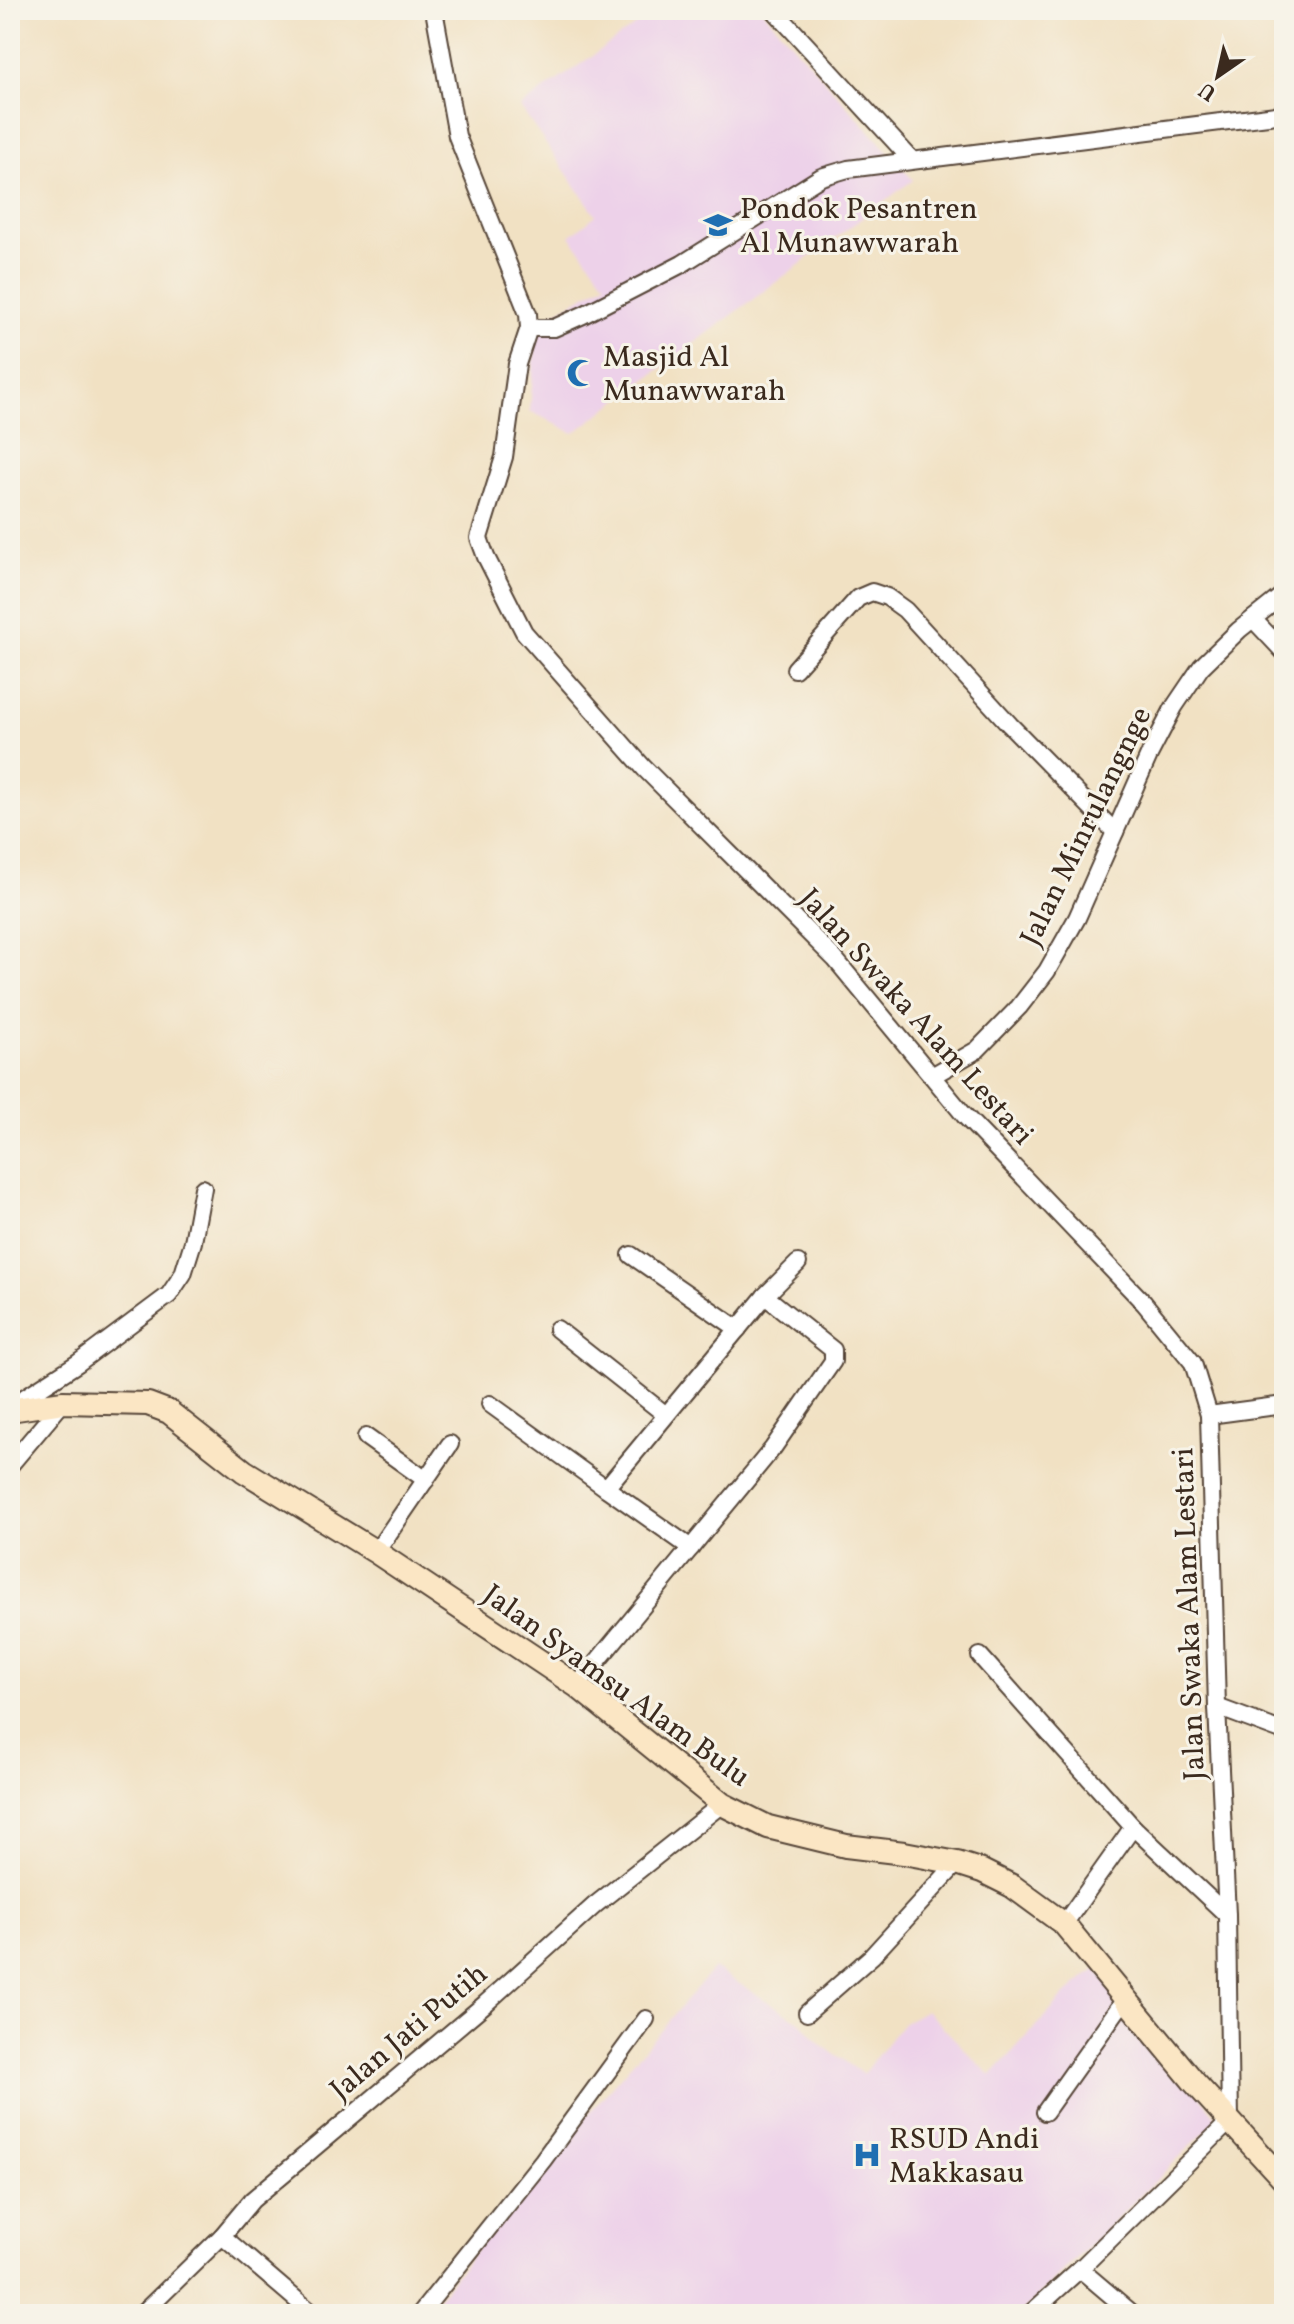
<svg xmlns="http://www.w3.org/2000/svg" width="1294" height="2324" font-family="Vollkorn,serif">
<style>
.built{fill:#edd1e9}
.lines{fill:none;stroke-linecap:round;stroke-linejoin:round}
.street-casing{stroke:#564537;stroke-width:20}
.secondary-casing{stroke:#564537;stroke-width:26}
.street{stroke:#fff;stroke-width:16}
.secondary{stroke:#fbe6c4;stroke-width:22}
.labels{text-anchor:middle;stroke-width:6;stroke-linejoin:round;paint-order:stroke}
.poi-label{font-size:30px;fill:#3b2a1e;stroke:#f7f3e8;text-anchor:start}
.street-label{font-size:30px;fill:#3b2a1e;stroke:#f7f3e8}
</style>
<rect width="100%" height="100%" fill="#f7f3e8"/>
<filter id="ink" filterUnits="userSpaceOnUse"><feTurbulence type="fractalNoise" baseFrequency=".0125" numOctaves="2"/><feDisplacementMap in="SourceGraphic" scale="16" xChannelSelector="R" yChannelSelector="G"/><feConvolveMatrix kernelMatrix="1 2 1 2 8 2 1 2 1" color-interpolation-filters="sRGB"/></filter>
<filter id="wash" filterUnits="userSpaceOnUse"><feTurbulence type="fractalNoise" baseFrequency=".006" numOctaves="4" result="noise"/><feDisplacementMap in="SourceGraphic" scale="32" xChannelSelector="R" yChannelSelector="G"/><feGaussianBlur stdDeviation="1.8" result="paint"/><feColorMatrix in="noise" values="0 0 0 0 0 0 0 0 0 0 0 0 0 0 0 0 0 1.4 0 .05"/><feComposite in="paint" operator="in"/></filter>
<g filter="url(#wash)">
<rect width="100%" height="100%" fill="#f1e1c3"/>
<g class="built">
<polygon points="657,10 762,10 913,180 574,433 530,411 537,323 606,283 570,236 596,215 520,107"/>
<polygon points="714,1968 801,2022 820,2044 863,2074 903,2023 926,2010 991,2076 1067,1993 1096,1969 1218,2119 1020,2314 425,2314 522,2191"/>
</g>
</g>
<g filter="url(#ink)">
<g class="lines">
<defs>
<g id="street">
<polyline points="434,10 457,136 528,314 529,328 517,364 504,457 479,538 486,557 524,632 644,768 835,959 964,1115 1144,1303 1193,1363 1209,1415 1217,1707 1227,1915 1230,2121 1080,2269 1030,2314"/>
<polyline points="774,10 911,159"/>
<polyline points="529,328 554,328 583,315 682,264 821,177 848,169 1284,114"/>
<polyline points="1253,619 1284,652"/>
<polyline points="795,669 858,598 872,592 887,597 905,610 1010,725 1115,832"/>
<polyline points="932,1076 977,1050 1019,1007 1047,971 1077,918 1150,753 1174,707 1201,667 1239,630 1284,594"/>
<polyline points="631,1255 738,1329"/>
<polyline points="557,1329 666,1415"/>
<polyline points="490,1404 606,1488"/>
<polyline points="10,1407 78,1363 169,1295 183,1274 193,1242 203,1188"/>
<polyline points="1209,1415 1284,1405"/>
<polyline points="366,1437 426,1480"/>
<polyline points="10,1465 63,1402"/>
<polyline points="691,1548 606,1488 765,1296 798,1263"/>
<polyline points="376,1552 450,1444"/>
<polyline points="980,1656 1133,1827 1227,1915"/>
<polyline points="577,1686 773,1448 833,1361 833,1350 765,1296"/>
<polyline points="1217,1707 1284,1732"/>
<polyline points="1064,1924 1133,1827"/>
<polyline points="807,2013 872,1956 957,1863"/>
<polyline points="1045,2112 1125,1999"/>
<polyline points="222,2236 313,2314"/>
<polyline points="1080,2269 1133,2314"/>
<polyline points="142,2314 222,2236 252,2200 485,2004 595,1905 722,1804"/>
<polyline points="420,2314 543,2160 646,2019"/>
</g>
<polyline id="secondary" points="10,1410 63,1402 148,1404 169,1412 244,1471 376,1552 577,1686 722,1804 768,1827 846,1846 904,1853 957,1863 982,1871 1012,1886 1064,1924 1194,2082 1284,2180"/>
</defs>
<use href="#street" class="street-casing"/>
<use href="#secondary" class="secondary-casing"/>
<use href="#street" class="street"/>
<use href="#secondary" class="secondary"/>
</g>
</g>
<defs>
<symbol id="school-bare" viewBox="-9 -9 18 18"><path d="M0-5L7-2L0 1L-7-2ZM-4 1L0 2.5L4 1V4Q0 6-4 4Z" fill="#1f6fb2" stroke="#f7f3e8" stroke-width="2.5" paint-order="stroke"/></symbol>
<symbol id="mosque-bare" viewBox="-9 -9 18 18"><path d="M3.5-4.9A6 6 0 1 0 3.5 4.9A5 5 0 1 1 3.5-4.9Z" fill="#1f6fb2" stroke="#f7f3e8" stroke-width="2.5" paint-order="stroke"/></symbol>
<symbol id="hospital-bare" viewBox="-9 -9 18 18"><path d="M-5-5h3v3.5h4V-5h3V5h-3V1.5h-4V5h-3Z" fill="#1f6fb2" stroke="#f7f3e8" stroke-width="2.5" paint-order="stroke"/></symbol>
</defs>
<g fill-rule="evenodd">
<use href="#school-bare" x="698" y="205" width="40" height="40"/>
<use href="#mosque-bare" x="561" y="353" width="40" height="40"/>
<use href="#hospital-bare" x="847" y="2135" width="40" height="40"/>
</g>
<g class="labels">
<g class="poi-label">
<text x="740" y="218">Pondok Pesantren<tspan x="740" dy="34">Al Munawwarah</tspan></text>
<text x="603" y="366">Masjid Al<tspan x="603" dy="34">Munawwarah</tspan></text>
<text x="889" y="2148">RSUD Andi<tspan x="889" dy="34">Makkasau</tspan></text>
</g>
<g class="street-label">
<text transform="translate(1085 826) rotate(-64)" y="10">Jalan Minrulangnge</text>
<text transform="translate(917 1016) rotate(48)" y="10">Jalan Swaka Alam Lestari</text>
<text transform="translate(1188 1614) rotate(-92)" y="10">Jalan Swaka Alam Lestari</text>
<text transform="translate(617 1685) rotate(36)" y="10">Jalan Syamsu Alam Bulu</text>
<text transform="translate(408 2031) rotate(-40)" y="10">Jalan Jati Putih</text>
</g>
</g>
<rect width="1294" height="2324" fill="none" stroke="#f7f3e8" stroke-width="40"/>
<g transform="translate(1218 76) rotate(214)" stroke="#f7f3e8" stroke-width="6" paint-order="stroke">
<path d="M0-6L14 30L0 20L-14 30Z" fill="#3b2a1e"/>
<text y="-12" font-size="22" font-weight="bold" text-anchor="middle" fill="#3b2a1e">U</text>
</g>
</svg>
